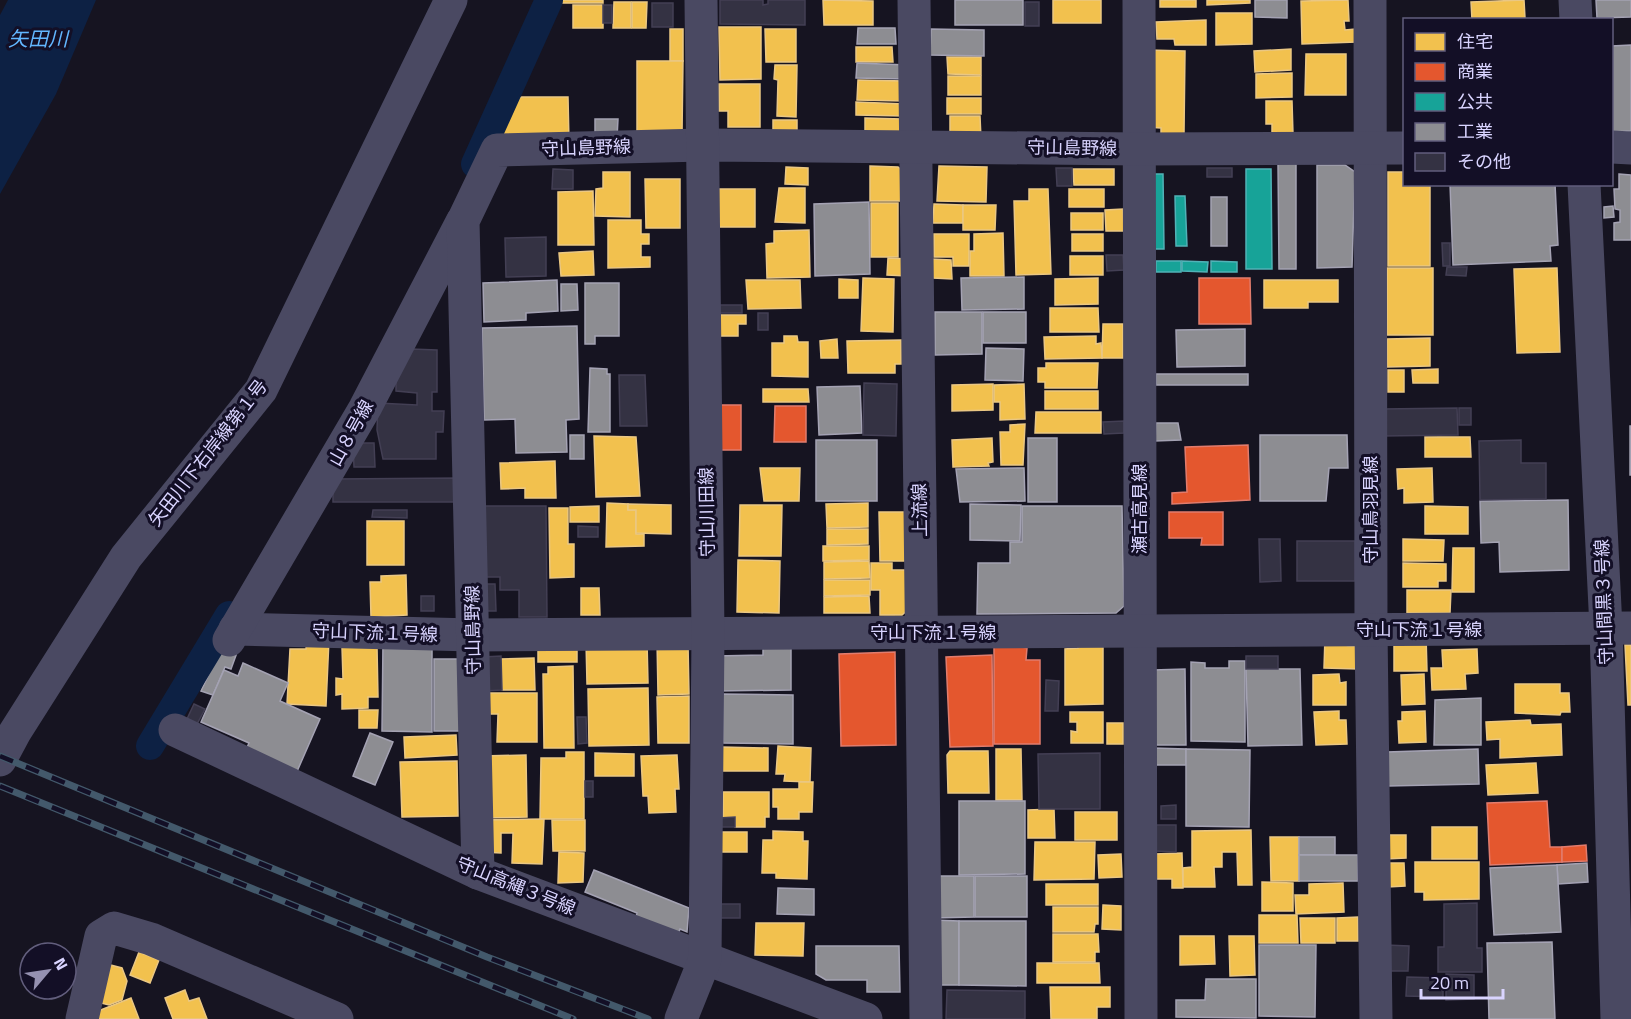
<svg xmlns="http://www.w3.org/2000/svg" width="1631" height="1019" font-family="'Titillium Web','Noto Sans JP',sans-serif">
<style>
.water{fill:#0d2144}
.homes{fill:#f2c14e;stroke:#eac783;stroke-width:1.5}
.shops{fill:#e4572e;stroke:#e17c6d;stroke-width:1.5}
.public{fill:#17a398;stroke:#51b2b7;stroke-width:1.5}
.industry{fill:#8d8d92;stroke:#a4a2b3;stroke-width:1.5}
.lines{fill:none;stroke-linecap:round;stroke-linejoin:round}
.canal{stroke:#0d2144;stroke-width:28}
.building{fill:#343243;stroke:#433f54;stroke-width:1.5}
.minor{stroke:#4a4962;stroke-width:33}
.rail-casing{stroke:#43596b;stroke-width:7}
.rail{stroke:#130f26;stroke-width:4.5;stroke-dasharray:14;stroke-linecap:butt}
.labels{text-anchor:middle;stroke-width:6;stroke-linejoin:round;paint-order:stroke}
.street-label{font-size:18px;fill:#d9d4ff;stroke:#130f26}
.water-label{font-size:20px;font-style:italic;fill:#62b6ff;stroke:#130f26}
</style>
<rect width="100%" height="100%" fill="#161421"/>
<polygon class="water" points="8,0 96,0 56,94 0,194 0,15"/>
<g class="homes">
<polygon points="561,0 603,0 603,3 560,3"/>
<polygon points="823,0 873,1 873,25 824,25"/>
<rect x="1053" y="0" width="48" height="23"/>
<rect x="1160" y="0" width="36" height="7"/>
<polygon points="1207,0 1250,0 1250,3 1207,5"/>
<polygon points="1348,0 1349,21 1344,21 1345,30 1355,29 1356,42 1302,44 1301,1"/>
<polygon points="1524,0 1525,18 1522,19 1472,20 1471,2"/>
<polygon points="614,2 631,2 631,28 613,28"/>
<polygon points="632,2 647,2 646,28 632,28"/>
<rect x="573" y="5" width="30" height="23"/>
<polygon points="1216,13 1252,13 1252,44 1216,45"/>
<polygon points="1206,20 1206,45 1175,45 1174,39 1157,39 1156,22"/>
<polygon points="719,27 761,27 761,79 720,80"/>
<rect x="670" y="29" width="13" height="32"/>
<polygon points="765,29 796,29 796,62 766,62"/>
<polygon points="856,47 892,47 893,62 856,62"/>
<polygon points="1291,49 1291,70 1255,72 1254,51"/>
<polygon points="1148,50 1185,51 1184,134 1161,134 1161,128 1147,127"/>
<polygon points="1306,54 1346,54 1346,95 1305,95"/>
<polygon points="947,57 981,57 981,75 948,74"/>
<polygon points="637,61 683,61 682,134 637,138"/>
<polygon points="775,65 797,65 796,117 777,116 778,80 774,79"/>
<polygon points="1292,73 1292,97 1256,98 1256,74"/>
<rect x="948" y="76" width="33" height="19"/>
<polygon points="858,80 904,81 904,101 857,100"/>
<polygon points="719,84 760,84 760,127 728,127 728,111 719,111"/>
<polygon points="522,97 568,97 569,142 501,137 518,98"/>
<rect x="947" y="98" width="34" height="16"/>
<polygon points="1266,101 1292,101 1293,134 1272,134 1272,124 1266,124"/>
<polygon points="856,102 904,104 904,116 856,115"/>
<polygon points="950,116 980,116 981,139 950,139"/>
<polygon points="865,118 902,119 902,134 865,137"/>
<rect x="773" y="120" width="24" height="18"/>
<polygon points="870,166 898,167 904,172 905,201 870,201"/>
<polygon points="939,166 987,167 986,202 937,201"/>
<polygon points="786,167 808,168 808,185 785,184"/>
<polygon points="1073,169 1114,169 1114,185 1074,185"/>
<polygon points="603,172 630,172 630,217 595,216 596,189 603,188"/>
<polygon points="1388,172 1404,172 1404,184 1430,184 1430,266 1388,266"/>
<polygon points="645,179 680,179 680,228 646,228"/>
<polygon points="779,188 805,188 805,223 775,222"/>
<rect x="718" y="189" width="37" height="38"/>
<polygon points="1029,189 1048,189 1051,274 1016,275 1014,201 1029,201"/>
<rect x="1069" y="189" width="35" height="18"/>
<polygon points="593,191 594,245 558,245 558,192"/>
<rect x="871" y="203" width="27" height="54"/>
<polygon points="934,204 963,205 963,223 933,223"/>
<polygon points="963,205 996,205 995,230 963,230"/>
<polygon points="1123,209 1124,231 1106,231 1105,210"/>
<rect x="1071" y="213" width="32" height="17"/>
<polygon points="608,220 641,220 641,234 649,234 649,244 641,244 641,257 650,257 650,267 608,268"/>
<polygon points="809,230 810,277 767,278 766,244 774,243 774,231"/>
<polygon points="1003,233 1004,276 970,276 970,251 974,251 974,234"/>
<polygon points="934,234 969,234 969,266 953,266 953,257 934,257"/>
<rect x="1072" y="234" width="31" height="17"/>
<polygon points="593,251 594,275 561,276 559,253"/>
<rect x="1070" y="256" width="33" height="19"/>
<polygon points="888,258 908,259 907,276 887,275"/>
<polygon points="931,259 951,260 952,279 933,278"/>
<rect x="1387" y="268" width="46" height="67"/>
<polygon points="1557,268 1560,352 1517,353 1514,269"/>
<polygon points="863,278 894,279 893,332 861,331"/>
<polygon points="1098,278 1098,304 1055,305 1055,279"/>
<polygon points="839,279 858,280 858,298 839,298"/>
<polygon points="746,280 800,280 801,308 748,309"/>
<polygon points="1264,280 1338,280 1338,302 1308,302 1308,308 1264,308"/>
<polygon points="1050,308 1098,308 1099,332 1050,332"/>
<polygon points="715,315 746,315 746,324 738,324 738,336 716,336"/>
<polygon points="1103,324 1123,324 1123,358 1102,358"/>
<polygon points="784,336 797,336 798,342 808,342 808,377 772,376 772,343 784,343"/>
<polygon points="1096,336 1096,344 1101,343 1102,358 1045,359 1044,337"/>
<polygon points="1430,338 1430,366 1387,367 1387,339"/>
<polygon points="837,339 838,358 821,358 820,341"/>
<polygon points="901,340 901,364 895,364 895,373 848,373 847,341"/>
<polygon points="1046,363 1098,363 1097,388 1045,388 1045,382 1038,382 1038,368 1046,368"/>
<polygon points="1438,369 1438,383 1413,383 1412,370"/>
<rect x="1388" y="370" width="16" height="22"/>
<polygon points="993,384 993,410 952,411 952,385"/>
<polygon points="1024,384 1025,419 1000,420 1000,402 994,402 994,385"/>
<polygon points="763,389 808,389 809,402 763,402"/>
<rect x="1045" y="391" width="53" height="18"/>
<polygon points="1036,412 1101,412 1101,433 1035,433"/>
<polygon points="1025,424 1023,465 1001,465 1000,432 1010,432 1010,425"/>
<polygon points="594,436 636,437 640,496 596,497"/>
<polygon points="1425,437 1470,437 1471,457 1425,457"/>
<polygon points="992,438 993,462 988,463 989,466 953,467 952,440"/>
<polygon points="555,461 556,498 525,498 525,488 501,489 500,463"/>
<polygon points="760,468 800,468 799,501 764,501"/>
<polygon points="1432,468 1433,502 1404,503 1404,488 1398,489 1397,469"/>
<polygon points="607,503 628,504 628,510 636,510 636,534 644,534 644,546 606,547"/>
<polygon points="868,503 868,527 827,528 826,504"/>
<polygon points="628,504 671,505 671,534 636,533 636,510 628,510"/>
<polygon points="740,505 782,505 781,556 739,556"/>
<polygon points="599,506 599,522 570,522 570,507"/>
<polygon points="1425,506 1468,507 1468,534 1425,534"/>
<polygon points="549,508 568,508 568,544 574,544 574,577 550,578"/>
<polygon points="879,512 906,512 906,561 880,561"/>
<rect x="367" y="521" width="37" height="44"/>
<polygon points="827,529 868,529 868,544 827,545"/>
<polygon points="1403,539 1444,540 1443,561 1403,561"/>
<polygon points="823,546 869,546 869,560 823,561"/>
<polygon points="1453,548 1474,548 1474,592 1452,592"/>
<polygon points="738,560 780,561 779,613 737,612"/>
<polygon points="869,561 870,578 824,579 824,562"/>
<polygon points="871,563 892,563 892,570 910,570 910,608 902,615 880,615 880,590 871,590"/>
<polygon points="1403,563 1446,564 1446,581 1438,581 1438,587 1403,587"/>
<polygon points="406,575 407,615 371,617 370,582 381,582 381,576"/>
<polygon points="824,580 870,580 870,595 824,596"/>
<polygon points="581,588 599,588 600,615 581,615"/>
<polygon points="1407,590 1451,590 1450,613 1407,613"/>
<polygon points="869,596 870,613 824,613 824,597"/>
<polygon points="1426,635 1427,671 1394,671 1394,636"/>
<rect x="538" y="637" width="39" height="25"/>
<polygon points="1325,637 1348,646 1358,646 1358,669 1324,668"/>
<polygon points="307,638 329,639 326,706 287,704 290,649 306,649"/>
<polygon points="657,640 688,644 689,694 658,695"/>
<polygon points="647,641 648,683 587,684 586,642"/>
<polygon points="1077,642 1103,642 1103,704 1065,705 1065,649 1078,648"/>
<polygon points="1625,645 1631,645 1631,705 1628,705"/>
<polygon points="342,647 377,647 378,697 368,697 368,708 342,709 342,694 336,695 336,678 343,679"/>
<polygon points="1477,649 1478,673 1465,674 1466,689 1432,690 1431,668 1443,668 1442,650"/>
<polygon points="534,658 535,690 502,690 501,659"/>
<polygon points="573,666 574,748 544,748 543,674 548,674 548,667"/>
<polygon points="1339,674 1340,683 1346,682 1346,705 1313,705 1313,675"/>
<polygon points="1424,674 1425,704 1402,705 1401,675"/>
<polygon points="1515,684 1560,684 1560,693 1569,693 1570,712 1561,712 1560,715 1515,713"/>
<polygon points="648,688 649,745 589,746 588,689"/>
<polygon points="485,693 537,693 537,742 497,742 498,714 485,714"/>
<polygon points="689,696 689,743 658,743 657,697"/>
<polygon points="359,710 378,710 377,728 359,728"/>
<polygon points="1339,711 1339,720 1346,720 1347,744 1316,745 1314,712"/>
<polygon points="1425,711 1426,742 1399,743 1398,721 1402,721 1402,712"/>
<polygon points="1070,712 1103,712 1103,743 1071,743 1071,731 1077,732 1077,722 1070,722"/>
<polygon points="1530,720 1531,725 1561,724 1562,755 1500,758 1500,739 1487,740 1486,722"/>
<rect x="1107" y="723" width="16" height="21"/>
<polygon points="456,735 457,755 405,758 404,737"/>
<polygon points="778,746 811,748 810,782 784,781 785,774 776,774"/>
<polygon points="722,747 768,748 768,771 722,771"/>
<polygon points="996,749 1021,749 1022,800 996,800"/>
<polygon points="950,751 988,751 989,793 948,793 947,755"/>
<polygon points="566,752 584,752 584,819 540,819 541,758 566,758"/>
<polygon points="595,753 634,754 634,776 595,776"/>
<polygon points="526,755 527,817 483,818 482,756"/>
<polygon points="677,755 679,789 675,789 676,812 649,813 648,796 643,796 641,756"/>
<polygon points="457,761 458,816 402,817 400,762"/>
<polygon points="1536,763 1538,793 1488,795 1486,765"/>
<polygon points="799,782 813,782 812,812 799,812 799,819 778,819 778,807 773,807 773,789 799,789"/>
<polygon points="723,792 769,792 769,817 765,817 765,827 735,827 735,817 723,818"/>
<polygon points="1054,809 1055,838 1028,838 1028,810"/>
<rect x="1075" y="812" width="42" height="28"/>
<polygon points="544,819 542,864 512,863 513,833 501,833 501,853 482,852 483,820"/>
<polygon points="552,820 585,820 585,851 553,851"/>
<rect x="1432" y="827" width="45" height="32"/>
<polygon points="1251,830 1252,885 1238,885 1237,852 1222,852 1222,867 1214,867 1215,887 1183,887 1183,868 1192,867 1192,831"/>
<polygon points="773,831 803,832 803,841 808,841 807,879 776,878 776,873 762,873 763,840 773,840"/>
<rect x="714" y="832" width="33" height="20"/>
<polygon points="1385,835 1406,835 1406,858 1386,859"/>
<polygon points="1270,837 1299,837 1299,881 1271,881"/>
<polygon points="1035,842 1095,842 1094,879 1034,880"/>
<polygon points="559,852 584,853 583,882 558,883"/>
<polygon points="1182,853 1183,888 1172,888 1172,879 1156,879 1155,854"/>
<polygon points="1121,854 1122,877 1099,878 1098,855"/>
<polygon points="1415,862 1479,862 1479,899 1424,900 1424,892 1415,892"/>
<polygon points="1387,863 1404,863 1405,886 1388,887"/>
<polygon points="1262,882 1293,883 1293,911 1262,911"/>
<polygon points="1343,883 1344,912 1296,914 1295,895 1309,895 1309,884"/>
<rect x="1046" y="884" width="52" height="21"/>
<polygon points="1103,905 1121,906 1121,930 1102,929"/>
<polygon points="1053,907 1098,907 1098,924 1095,924 1094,932 1053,932"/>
<polygon points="1259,915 1297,915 1298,943 1259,943"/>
<polygon points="1358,917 1358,941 1337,941 1337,918"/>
<polygon points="1300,918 1335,918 1335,943 1301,943"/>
<polygon points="756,923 804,923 803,956 755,955"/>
<polygon points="1053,934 1098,934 1099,952 1095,952 1095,962 1053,962"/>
<polygon points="1180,936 1214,936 1215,964 1180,965"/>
<polygon points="1229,936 1254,936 1255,975 1230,976"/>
<polygon points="139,952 159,960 150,983 130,975"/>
<polygon points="99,962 122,968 127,981 122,1000 109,1005 89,1000"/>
<polygon points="1037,963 1099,963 1100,983 1037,983"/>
<polygon points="1050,987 1110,987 1110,1007 1097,1007 1097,1019 1051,1019"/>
<polygon points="185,990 189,1001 199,998 207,1019 173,1019 165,998"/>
<polygon points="131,998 139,1019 89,1019 88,1015"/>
</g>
<g class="shops">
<polygon points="1199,278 1250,278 1251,324 1199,324"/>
<polygon points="717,405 741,405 741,450 716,450"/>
<polygon points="775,406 806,406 806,442 774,442"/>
<polygon points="1248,445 1250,500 1172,504 1172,493 1187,492 1185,447"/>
<polygon points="1169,512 1223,512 1223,545 1201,545 1202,538 1169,538"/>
<polygon points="994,642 1027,648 1026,660 1040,660 1040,744 994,744"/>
<polygon points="895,652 896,745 841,746 839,654"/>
<polygon points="992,655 993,746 950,747 946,657"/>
<polygon points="1547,801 1550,847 1562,847 1562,862 1490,865 1487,803"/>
<polygon points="1586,845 1587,861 1562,862 1562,847"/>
</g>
<g class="public">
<polygon points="1246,169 1271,169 1272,269 1246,269"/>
<polygon points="1154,174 1163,174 1164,249 1154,249"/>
<polygon points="1175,196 1185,196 1187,246 1176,246"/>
<rect x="1156" y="261" width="25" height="11"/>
<polygon points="1182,261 1208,262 1207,272 1182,271"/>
<polygon points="1211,261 1237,262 1237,272 1211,272"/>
</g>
<g class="industry">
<rect x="955" y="0" width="68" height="25"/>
<polygon points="1255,0 1287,0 1287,18 1255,17"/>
<polygon points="1596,0 1631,0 1631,17 1597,18"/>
<polygon points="858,28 895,28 896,44 857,44"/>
<polygon points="931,29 984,30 984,56 930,55"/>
<polygon points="1631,45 1631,131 1612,132 1612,46"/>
<polygon points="857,63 907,65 907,79 856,78"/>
<polygon points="595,119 618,119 617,138 595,138"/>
<polygon points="1278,164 1296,164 1296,269 1279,269"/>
<polygon points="1317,165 1345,165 1355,172 1352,267 1317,268"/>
<polygon points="1619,174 1631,175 1631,240 1614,240 1614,223 1620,222 1620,210 1615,209 1614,189 1619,189"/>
<polygon points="1450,184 1555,184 1558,245 1550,246 1551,261 1453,265"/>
<rect x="1211" y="197" width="16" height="49"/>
<polygon points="869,202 870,274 815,276 814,204"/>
<polygon points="1613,206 1614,217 1604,218 1604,207"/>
<polygon points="1024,277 1024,309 962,310 961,278"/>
<polygon points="557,280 558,311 526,313 526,320 484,322 483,283"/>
<polygon points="585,283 619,283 619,336 595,336 595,344 585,344"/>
<polygon points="561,284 577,284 578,310 561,311"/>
<polygon points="935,312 982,312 982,354 935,355"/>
<rect x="983" y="312" width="43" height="31"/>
<polygon points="577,326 579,419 566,420 567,452 516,453 515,419 484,420 482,328"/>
<polygon points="1245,329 1245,366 1177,367 1176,330"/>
<polygon points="986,348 1024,349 1023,381 985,380"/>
<polygon points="590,368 607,369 607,374 610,374 610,432 588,432"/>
<rect x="1156" y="374" width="92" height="11"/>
<polygon points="860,386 862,433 819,435 817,387"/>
<polygon points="1156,423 1178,423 1181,440 1155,441"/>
<rect x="1630" y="426" width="1" height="49"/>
<rect x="570" y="435" width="14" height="24"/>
<polygon points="1260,435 1347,435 1348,468 1329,468 1326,501 1260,501"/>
<rect x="1028" y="438" width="29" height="64"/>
<rect x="816" y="440" width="61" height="61"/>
<polygon points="1024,468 1025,501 960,502 956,469"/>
<polygon points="1568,500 1569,570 1500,572 1499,542 1481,543 1480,501"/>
<polygon points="970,504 1021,505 1020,541 970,540"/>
<polygon points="1022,506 1122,506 1124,606 1116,613 977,614 978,563 1010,563 1010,542 1022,542"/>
<polygon points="383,641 432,641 432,732 382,731"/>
<polygon points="224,642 239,647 231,669 225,667 213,695 201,691"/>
<polygon points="791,645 791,690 717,691 716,656 763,655 763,646"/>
<rect x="434" y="659" width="26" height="72"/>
<polygon points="1229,661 1245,661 1245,742 1191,741 1191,662 1205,663 1205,668 1229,668"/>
<polygon points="243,663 288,683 280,701 320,719 295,776 244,754 249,743 201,722 224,670 238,676"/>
<polygon points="1185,669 1186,745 1153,745 1153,670"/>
<polygon points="1246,669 1300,669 1302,745 1248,746"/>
<polygon points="723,694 793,695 793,744 723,743"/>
<polygon points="1481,698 1481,745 1434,745 1435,700"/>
<polygon points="370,733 393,742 375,785 353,776"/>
<polygon points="1153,748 1186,749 1186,765 1152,765"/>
<polygon points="1186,749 1250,750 1249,827 1186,826"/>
<polygon points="1478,749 1479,784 1388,786 1387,752"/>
<polygon points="959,801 1025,801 1025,874 959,875"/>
<rect x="1299" y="837" width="36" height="18"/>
<rect x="1299" y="855" width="59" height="26"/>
<polygon points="1587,863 1588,882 1558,884 1557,865"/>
<polygon points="1557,865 1561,932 1494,935 1490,868"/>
<polygon points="594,870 689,908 687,932 680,929 678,934 636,917 637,913 585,892"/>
<polygon points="933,876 974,876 974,917 933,918"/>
<rect x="975" y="876" width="52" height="41"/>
<polygon points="778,888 814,889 814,915 777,914"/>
<polygon points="933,920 959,921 959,985 933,985"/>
<polygon points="959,921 1026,921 1026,986 959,985"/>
<polygon points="1552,942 1555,1019 1489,1019 1487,943"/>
<polygon points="1259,945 1316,945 1315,1017 1259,1016"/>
<polygon points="816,946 899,946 900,992 867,992 867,980 826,980 816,974"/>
<polygon points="1206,979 1256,979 1256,1018 1176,1017 1176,1000 1205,1000"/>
</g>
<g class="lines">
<g class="canal">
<polyline points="475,164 549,0"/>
<polyline points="150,746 229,615"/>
</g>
</g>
<g class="building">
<polygon points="720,0 763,0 763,5 768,4 768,0 805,0 805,25 720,24"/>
<rect x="1025" y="2" width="14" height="24"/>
<rect x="652" y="3" width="21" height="24"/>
<rect x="603" y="5" width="9" height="18"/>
<polygon points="1056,168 1072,168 1072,186 1057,186"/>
<rect x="1207" y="168" width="25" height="9"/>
<polygon points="553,169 573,170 573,189 552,189"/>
<polygon points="546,237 546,276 506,277 505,238"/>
<polygon points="1442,243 1450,243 1450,266 1443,266"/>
<polygon points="1106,255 1123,255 1124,270 1107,271"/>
<polygon points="1447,267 1467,267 1466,276 1446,275"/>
<rect x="719" y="305" width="23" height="8"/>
<rect x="758" y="313" width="10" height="17"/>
<polygon points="411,349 437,350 437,392 432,392 432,411 444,411 443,432 436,432 436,459 383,459 377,430 378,403 417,405 417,393 396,391 396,381"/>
<polygon points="619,375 645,375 647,426 620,426"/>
<polygon points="864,383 897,384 896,436 863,435"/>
<polygon points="1457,408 1458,435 1382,436 1382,409"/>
<rect x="1459" y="408" width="12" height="17"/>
<polygon points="1124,421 1124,433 1104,434 1103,422"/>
<polygon points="1521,440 1521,463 1546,463 1546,499 1480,500 1479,441"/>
<polygon points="353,443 374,443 375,467 354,467"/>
<polygon points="459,478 459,502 333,502 333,479"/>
<polygon points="483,506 546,506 547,617 519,617 519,590 500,590 500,577 483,577"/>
<polygon points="373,510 407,510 407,518 372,517"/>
<polygon points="578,526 598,527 598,537 578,537"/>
<polygon points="1259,539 1280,539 1281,581 1260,582"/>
<rect x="1297" y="541" width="58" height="40"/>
<polygon points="481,584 495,584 496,611 482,611"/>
<rect x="421" y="596" width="13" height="15"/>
<polygon points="501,656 502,690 484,691 483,657"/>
<rect x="1246" y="656" width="32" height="13"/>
<polygon points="1046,680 1059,681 1058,711 1045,711"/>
<polygon points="194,704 205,709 197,724 187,719"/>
<polygon points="577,717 586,717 587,743 578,744"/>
<polygon points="1100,753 1100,809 1039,809 1038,754"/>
<rect x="585" y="781" width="8" height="16"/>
<polygon points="1176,805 1176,819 1161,819 1161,806"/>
<polygon points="735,817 735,827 719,827 719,818"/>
<polygon points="1155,825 1176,825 1176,852 1155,851"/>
<polygon points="1477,903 1477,948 1482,948 1482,972 1438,972 1438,947 1444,947 1444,904"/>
<rect x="718" y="904" width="22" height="14"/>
<polygon points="1386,945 1409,946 1408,971 1385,971"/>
<polygon points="1446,974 1474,975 1474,999 1446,1000"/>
<polygon points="1407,977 1443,978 1443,997 1406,996"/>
<polygon points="947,990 1025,991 1025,1019 946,1019"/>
</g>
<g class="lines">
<g class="minor">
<polyline points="914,0 926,1019"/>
<polyline points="1139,0 1141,1019"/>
<polyline points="1370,0 1371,630 1376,1019"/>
<polyline points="1575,0 1576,20"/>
<polyline points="1612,147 1631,148"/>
<polyline points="1584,184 1606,628 1617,1019"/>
<polyline points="235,629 473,635 1631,628"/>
<polyline points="229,640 365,408 462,222"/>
<polyline points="175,730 478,873 866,1019"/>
<polyline points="0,760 15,732 126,557 261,390 451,0"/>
<polyline points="478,873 463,221 497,150 703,145 1140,149 1404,148"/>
<polyline points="82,1019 101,936 114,928 151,939 337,1019"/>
<polyline points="681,1019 705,959 708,634 701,0"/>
</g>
<defs>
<g id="rail">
<polyline points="0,756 487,957 648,1019"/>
<polyline points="0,786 573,1019"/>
</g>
</defs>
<use href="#rail" class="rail-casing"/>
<use href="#rail" class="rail"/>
</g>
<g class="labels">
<g class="street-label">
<text transform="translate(586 148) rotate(-2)" y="6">守山島野線</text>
<text transform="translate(1072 148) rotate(1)" y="6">守山島野線</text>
<text transform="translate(351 433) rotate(-61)" y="6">山８号線</text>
<text transform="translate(208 453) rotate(-52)" y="6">矢田川下右岸線第１号</text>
<text transform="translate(1140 509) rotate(-90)" y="6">瀬古高見線</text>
<text transform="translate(920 510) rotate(-91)" y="6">上流線</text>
<text transform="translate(1371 510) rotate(-90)" y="6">守山鳥羽見線</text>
<text transform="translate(707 512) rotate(-91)" y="6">守山川田線</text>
<text transform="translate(1604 602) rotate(-92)" y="6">守山間黒３号線</text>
<text transform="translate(473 630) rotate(-91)" y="6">守山島野線</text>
<text x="1419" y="636">守山下流１号線</text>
<text transform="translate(375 633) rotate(2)" y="6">守山下流１号線</text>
<text x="933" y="639">守山下流１号線</text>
<text transform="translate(516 886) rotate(22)" y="6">守山高縄３号線</text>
</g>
<g class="water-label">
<text x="38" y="46">矢田川</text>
</g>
</g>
<rect x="1403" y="18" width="210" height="168" fill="#130f26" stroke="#625e7d" stroke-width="1.5"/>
<rect x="1415" y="33" width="30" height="18" fill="#f2c14e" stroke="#625e7d" stroke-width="1.5"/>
<text x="1457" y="48" font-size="18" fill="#d9d4ff">住宅</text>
<rect x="1415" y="63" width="30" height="18" fill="#e4572e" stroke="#625e7d" stroke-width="1.5"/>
<text x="1457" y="78" font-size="18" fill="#d9d4ff">商業</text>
<rect x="1415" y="93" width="30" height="18" fill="#17a398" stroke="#625e7d" stroke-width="1.5"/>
<text x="1457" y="108" font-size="18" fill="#d9d4ff">公共</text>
<rect x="1415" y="123" width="30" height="18" fill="#8d8d92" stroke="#625e7d" stroke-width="1.5"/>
<text x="1457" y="138" font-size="18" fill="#d9d4ff">工業</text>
<rect x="1415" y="153" width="30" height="18" fill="#343243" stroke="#625e7d" stroke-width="1.5"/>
<text x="1457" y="168" font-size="18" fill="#d9d4ff">その他</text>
<g transform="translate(48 971) rotate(61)"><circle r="28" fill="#130f26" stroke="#625e7d" stroke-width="1.5"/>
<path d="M0-4.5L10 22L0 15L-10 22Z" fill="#9591b1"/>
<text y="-9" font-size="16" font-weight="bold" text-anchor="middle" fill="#d9d4ff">N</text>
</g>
<path d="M1421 989v9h82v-9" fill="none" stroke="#d9d4ff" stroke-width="3"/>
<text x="1430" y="989" font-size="18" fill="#d9d4ff" stroke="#130f26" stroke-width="4.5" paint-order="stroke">20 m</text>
</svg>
